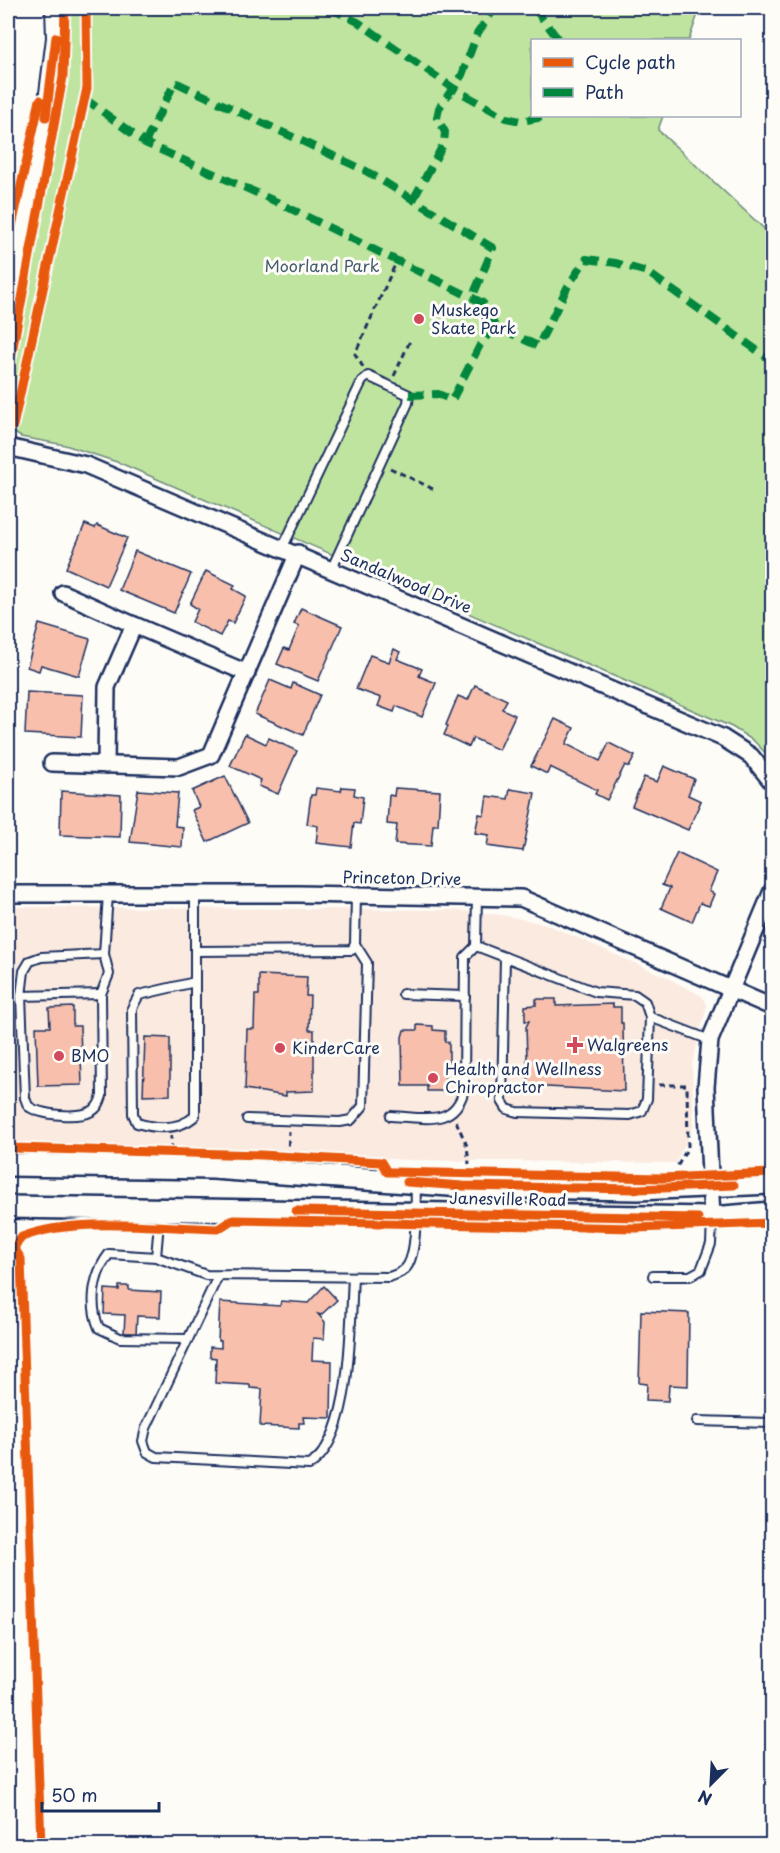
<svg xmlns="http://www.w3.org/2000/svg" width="780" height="1853" font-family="'Playpen Sans',sans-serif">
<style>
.built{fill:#fbeae0}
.green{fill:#bfe49f;stroke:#6d8a7e;stroke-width:1.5}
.building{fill:#f7bfac;stroke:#1b2f5e;stroke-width:1.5}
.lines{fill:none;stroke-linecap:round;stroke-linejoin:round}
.service-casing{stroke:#1b2f5e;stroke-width:12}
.minor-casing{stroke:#1b2f5e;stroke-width:20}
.tertiary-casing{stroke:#1b2f5e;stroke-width:22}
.secondary-casing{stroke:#1b2f5e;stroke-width:26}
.path{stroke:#1b2f5e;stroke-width:3;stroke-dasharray:6 4.5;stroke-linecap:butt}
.service{stroke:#fdfcf7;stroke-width:8}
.minor{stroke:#fdfcf7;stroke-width:15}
.tertiary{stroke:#fdfcf7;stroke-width:18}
.secondary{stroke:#fdfcf7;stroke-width:21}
.quiet{stroke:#00873e;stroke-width:8;stroke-dasharray:15 8;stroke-linecap:butt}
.cycleway-casing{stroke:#fdfcf7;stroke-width:13}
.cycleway{stroke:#e8590c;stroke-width:9}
.poi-dot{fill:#d1495b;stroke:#fdfcf7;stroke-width:2}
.labels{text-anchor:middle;stroke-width:6;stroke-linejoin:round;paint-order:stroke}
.park-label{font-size:16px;fill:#445c6e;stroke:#fdfcf7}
.poi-label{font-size:16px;fill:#1b2f5e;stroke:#fdfcf7;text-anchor:start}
.street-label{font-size:16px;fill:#1b2f5e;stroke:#fdfcf7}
</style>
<rect width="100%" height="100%" fill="#fdfcf7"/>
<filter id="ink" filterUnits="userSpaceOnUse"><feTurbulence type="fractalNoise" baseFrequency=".0167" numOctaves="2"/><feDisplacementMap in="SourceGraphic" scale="12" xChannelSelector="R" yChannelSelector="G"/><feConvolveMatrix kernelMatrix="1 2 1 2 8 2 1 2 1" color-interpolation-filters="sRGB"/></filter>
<g filter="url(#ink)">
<polygon class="built" points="8,907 452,910 501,915 546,924 666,977 702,996 707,1006 692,1064 694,1125 676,1163 408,1160 291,1152 25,1145 8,1140"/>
<polygon class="green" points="68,8 700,8 689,40 532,40 532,116 663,116 658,130 772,236 772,760 754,741 732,727 120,463 65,445 21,437 8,429 8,398 17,333 65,80"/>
<g class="building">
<polygon points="85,524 95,528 97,525 127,538 106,586 66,568"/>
<polygon points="135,551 191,574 174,613 119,590"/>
<polygon points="206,571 235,585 233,589 246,596 233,623 228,621 220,636 192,622 198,609 190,604"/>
<polygon points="301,608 342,626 318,681 277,664 284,648 289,650 299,626 294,624"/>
<polygon points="39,624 90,639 79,676 41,665 39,671 27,667"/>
<polygon points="394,649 400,652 397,659 422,669 419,676 436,683 422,717 396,706 394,712 378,706 381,698 356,689 370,655 389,662"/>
<polygon points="270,680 291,689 293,683 320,695 303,735 255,714"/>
<polygon points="475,685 507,700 502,709 515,715 499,750 473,738 469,747 444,735 448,726 446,725 458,696 468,700"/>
<polygon points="27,692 83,695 81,737 25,734"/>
<polygon points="555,719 574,728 566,744 600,761 609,743 635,756 629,767 625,765 607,800 595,794 597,790 550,767 547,774 531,766"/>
<polygon points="245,734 266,744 269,738 297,751 278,794 259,786 261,780 230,766"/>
<polygon points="664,766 694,779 688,795 701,801 688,830 632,806 644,777 657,782"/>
<polygon points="225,776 248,823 207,842 192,810 199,807 192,791"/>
<polygon points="342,787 355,788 354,795 363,797 360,824 354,823 351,847 316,843 318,826 307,824 311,795 315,795 316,788 341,791"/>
<polygon points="395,788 440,791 438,825 433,825 431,846 395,844 397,825 387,824 389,795 394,796"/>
<polygon points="510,789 535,793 523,851 487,846 489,835 475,833 479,814 484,815 487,796 508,799"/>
<polygon points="138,790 178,793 175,826 183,827 182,847 130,842"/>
<polygon points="61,791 121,795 120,837 60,835"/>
<polygon points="677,853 717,872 709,891 714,894 709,906 700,903 692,922 661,908 670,888 662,885"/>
<polygon points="259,975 307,977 306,996 310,996 309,1030 314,1030 314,1091 286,1092 286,1096 245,1089 247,1029 254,1029 255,995 259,995"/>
<polygon points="536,999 556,999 556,1006 613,1004 613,1007 621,1007 621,1023 623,1023 624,1091 528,1086 526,1027 529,1021 525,1021 525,1006 536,1005"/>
<polygon points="73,1007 73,1026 80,1026 82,1085 38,1086 36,1027 50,1027 49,1008"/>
<polygon points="417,1025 433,1026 433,1030 445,1031 445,1042 449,1042 449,1062 445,1062 445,1091 427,1091 427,1086 403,1086 402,1037 404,1030 417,1030"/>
<polygon points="145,1037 170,1038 170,1095 143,1096"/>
<polygon points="119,1286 129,1286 129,1290 161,1292 160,1317 137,1316 136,1334 124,1333 125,1315 104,1314 105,1289 119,1290"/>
<polygon points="324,1286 337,1300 321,1315 318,1314 325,1322 324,1339 313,1338 312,1360 332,1361 331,1418 303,1417 304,1423 299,1423 299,1428 260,1426 262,1389 250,1388 250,1385 215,1383 216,1358 210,1357 210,1347 221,1348 221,1341 218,1341 220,1302 280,1306 281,1301 308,1303"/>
<polygon points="641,1311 689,1313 688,1386 669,1385 668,1401 646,1400 647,1384 639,1383"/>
</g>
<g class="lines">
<defs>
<g id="service">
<polyline points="283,547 362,381 368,376 409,395 408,403 332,568"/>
<path d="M 195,894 L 195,1116 C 179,1130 157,1129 137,1123 L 133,1114 L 132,1008 L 139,995 L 195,982"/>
<polyline points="476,946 596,992 635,995 645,1002 650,1017 710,1040"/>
<polyline points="195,951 352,950 355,944 356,895"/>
<polyline points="505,957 502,1101 507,1109 517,1112 630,1115 642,1111 647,1099 650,1017"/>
<polyline points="101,994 109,974 104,954"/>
<polyline points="403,994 465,996"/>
<path d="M 21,996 L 101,994 L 102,1096 C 100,1102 98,1108 92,1111 C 78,1119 40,1115 28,1106 L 25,1098 L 21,996 L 24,971 L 30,961 L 41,957 L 104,954 L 108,894"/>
<path d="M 391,1116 C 423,1117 454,1128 464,1090 L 465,957 L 476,946 L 477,897"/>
<polyline points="247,1119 340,1122 351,1120 363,1106 367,963 355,944"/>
<path d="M 160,1211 L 156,1257 L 206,1275 L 389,1277 C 396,1275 404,1272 408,1265 C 418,1247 415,1205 416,1184"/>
<path d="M 156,1257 L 109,1254 C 93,1275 89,1304 99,1328 L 120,1338 L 188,1339"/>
<path d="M 218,1276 L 146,1428 L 143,1441 L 147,1452 L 156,1457 L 309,1465 C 353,1440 350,1323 353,1277"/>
<polyline points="653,1276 690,1276 701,1270 711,1244 712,1219"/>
<polyline points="697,1421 772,1423"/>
</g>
<g id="minor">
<polyline points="8,447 86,465 723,738 751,756 772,782"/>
<polyline points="63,593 134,625 107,687 106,765"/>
<polyline points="134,625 247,673"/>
<polyline points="52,763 179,767 211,755 298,553"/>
<polyline points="8,894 298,894 521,898 772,1007"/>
<polyline points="712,1218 706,1087 710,1040 772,891"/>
</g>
<polyline id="tertiary" points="8,317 46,117 56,38 55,8"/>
<g id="secondary">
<polyline points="8,1165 213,1168 463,1186 638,1189 772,1183"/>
<polyline points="8,1207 712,1218 772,1213"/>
</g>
</defs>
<use href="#service" class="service-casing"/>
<use href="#minor" class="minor-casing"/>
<use href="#tertiary" class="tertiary-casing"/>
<use href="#secondary" class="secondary-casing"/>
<g class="path">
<polyline points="363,367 355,354 398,258"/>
<polyline points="394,376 410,341"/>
<polyline points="390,468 433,489"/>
<polyline points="659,1085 687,1085 688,1147 677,1167"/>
<polyline points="456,1121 467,1146 469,1164"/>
<polyline points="171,1150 171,1136"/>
<polyline points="288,1156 289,1131"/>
</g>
<use href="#service" class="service"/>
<use href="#minor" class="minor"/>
<use href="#tertiary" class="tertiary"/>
<use href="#secondary" class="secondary"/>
<g class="quiet">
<polyline points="329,8 358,22 453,88 506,118 521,121 549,116"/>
<polyline points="534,8 559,40"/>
<polyline points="84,98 145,143 277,202 483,303 495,326"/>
<polyline points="145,143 175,82 366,171 493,248 472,298"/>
<polyline points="413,200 444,143 445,132 437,118 439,108 462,75 477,34 495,8"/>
<polyline points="409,395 438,394 452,400 480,345 495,326 538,346 568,286 586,259 616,263 647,272 772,361"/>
</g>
<defs>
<g id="cycleway">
<polyline points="46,117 56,37"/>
<polyline points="8,244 40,100"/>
<polyline points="8,374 63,77 65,8"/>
<polyline points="13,426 87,88 86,8"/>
<polyline points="8,1145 14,1148 261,1155 381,1162 387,1172 393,1172 662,1178 772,1173"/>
<polyline points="407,1182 463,1186 638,1189 734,1185"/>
<polyline points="296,1211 698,1218"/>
<polyline points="8,1247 16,1251 21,1259 41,1846"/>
<path d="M 12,1249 L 22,1237 C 74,1216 162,1228 218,1229 L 232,1220 L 636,1228 L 772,1223"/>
</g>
</defs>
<use href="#cycleway" class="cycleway-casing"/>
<use href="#cycleway" class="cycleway"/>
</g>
</g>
<g class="poi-dot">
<circle cx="419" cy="319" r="6"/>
<path d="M572 1036h6v6h6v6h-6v6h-6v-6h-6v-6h6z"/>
<circle cx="280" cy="1048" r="6"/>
<circle cx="59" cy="1056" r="6"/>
<circle cx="433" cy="1078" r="6"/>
</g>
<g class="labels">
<g class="park-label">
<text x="322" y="272">Moorland Park</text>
</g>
<g class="poi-label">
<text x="431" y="316">Muskego<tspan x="431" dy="18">Skate Park</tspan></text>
<text x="587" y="1051">Walgreens</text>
<text x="292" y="1054">KinderCare</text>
<text x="71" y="1062">BMO</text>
<text x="445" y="1075">Health and Wellness<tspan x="445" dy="18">Chiropractor</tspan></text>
</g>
<g class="street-label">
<text transform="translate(406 581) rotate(23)" y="6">Sandalwood Drive</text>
<text transform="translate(402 878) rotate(1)" y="6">Princeton Drive</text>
<text transform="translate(508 1199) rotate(1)" y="6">Janesville Road</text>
</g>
</g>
<rect width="780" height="1853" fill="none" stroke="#fdfcf7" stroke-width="30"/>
<rect x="15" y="15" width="750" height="1823" fill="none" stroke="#1b2f5e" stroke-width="2" filter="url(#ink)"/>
<rect x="531" y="39" width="210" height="78" fill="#fdfcf7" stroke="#a3aaba" stroke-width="1.5"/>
<rect x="543" y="58" width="30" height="9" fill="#e8590c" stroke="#a3aaba" stroke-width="1.5"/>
<text x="585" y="69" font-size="18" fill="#1b2f5e">Cycle path</text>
<rect x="543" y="88" width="30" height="9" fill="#00873e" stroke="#a3aaba" stroke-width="1.5"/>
<text x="585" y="99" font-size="18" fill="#1b2f5e">Path</text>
<g transform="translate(711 1784) rotate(204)" stroke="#fdfcf7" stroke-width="4.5" paint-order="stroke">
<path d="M0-4.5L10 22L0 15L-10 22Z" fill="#1b2f5e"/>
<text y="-9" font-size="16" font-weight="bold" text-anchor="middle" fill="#1b2f5e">N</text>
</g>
<path d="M42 1802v9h117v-9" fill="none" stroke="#1b2f5e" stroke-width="3"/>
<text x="51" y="1802" font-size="18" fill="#1b2f5e" stroke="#fdfcf7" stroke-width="4.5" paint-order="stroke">50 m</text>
</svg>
